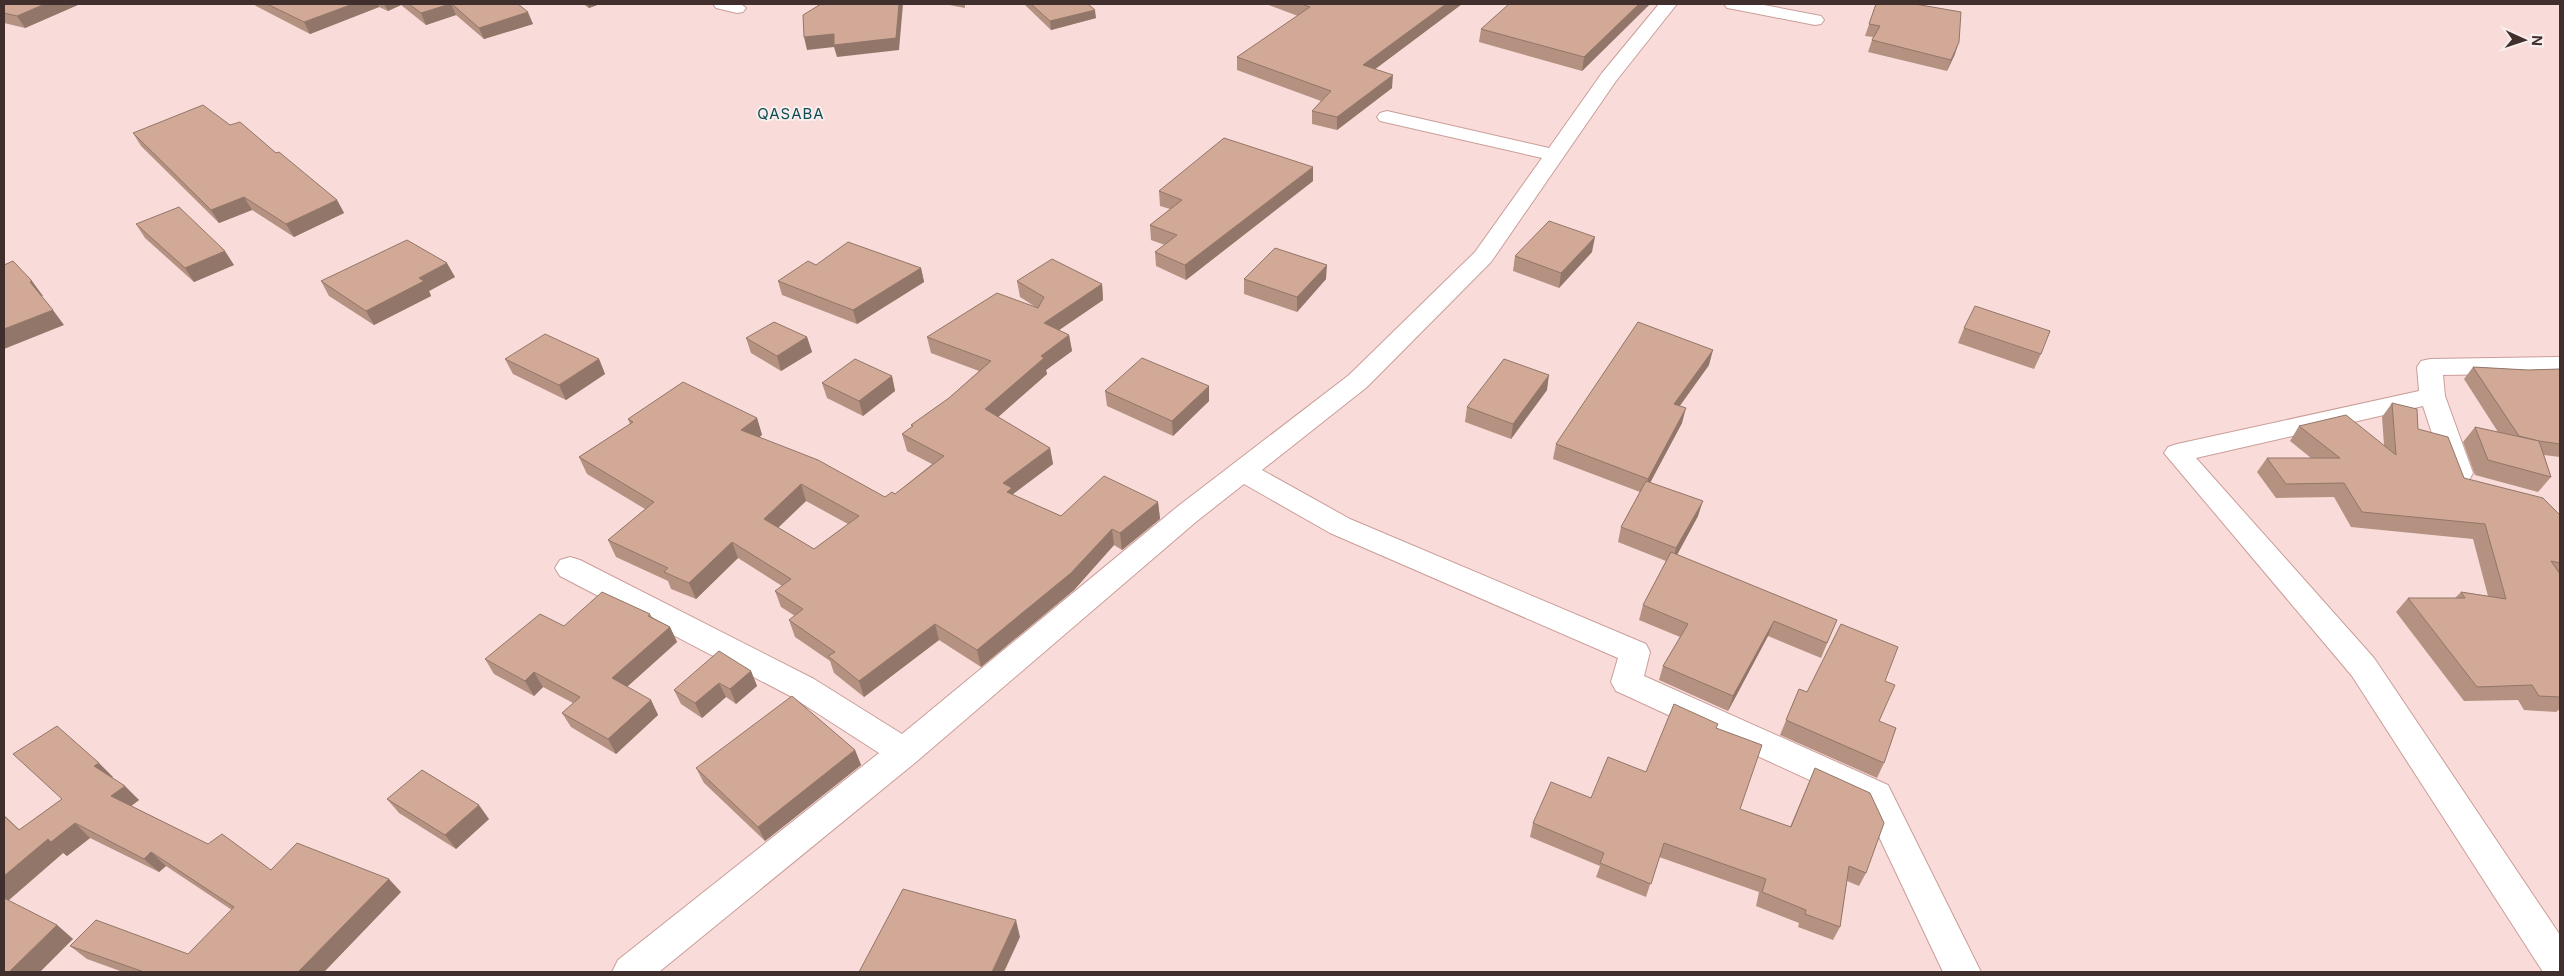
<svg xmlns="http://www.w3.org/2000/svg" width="2564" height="976" font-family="Inter,sans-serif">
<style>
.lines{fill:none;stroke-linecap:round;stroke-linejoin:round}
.minor-casing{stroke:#ca9d99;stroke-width:2}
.minor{fill:#fff;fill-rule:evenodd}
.wall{fill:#b49181;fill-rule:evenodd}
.shaded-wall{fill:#927669}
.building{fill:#d1a996;stroke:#927669;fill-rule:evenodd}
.labels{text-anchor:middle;stroke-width:4;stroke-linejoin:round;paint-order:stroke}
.far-quarter-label{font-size:15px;letter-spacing:1px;fill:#0f4d53;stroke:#f8eeed}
</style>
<rect width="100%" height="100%" fill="#f9dcd9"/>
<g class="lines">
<defs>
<g id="minor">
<polygon points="713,4 741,4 746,8 743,12 737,13 716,8"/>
<polygon points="1659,4 1677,4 1616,81 1491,262 1367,387 1262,470 1350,519 1646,644 1650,652 1644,676 1888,785 1981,972 1943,972 1864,805 1616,691 1611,682 1618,658 1330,533 1244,484 1197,521 916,762 659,972 612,972 618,960 879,753 792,697 560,576 555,568 560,560 570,557 580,560 814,679 902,734 1177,507 1349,375 1475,252 1542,158 1380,121 1377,117 1380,113 1387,111 1549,148 1602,73"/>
<polygon points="1724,4 1759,4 1821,16 1824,20 1821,24 1815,25 1733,9 1727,8"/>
<polygon points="2560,357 2560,373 2443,375 2445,396 2473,473 2469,480 2459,482 2449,480 2445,473 2423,406 2196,458 2374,658 2560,935 2560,972 2543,972 2352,676 2164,453 2168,447 2177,444 2419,391 2417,367 2421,361 2430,359"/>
</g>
</defs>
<use href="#minor" class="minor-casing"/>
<use href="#minor" class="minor"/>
</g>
<g class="wall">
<polygon points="4,4 80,4 25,28 4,23"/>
<polygon points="254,4 518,4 533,24 484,39 456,15 426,25 401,5 388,11 379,7 310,34 256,6"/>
<polygon points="583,4 600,4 589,8"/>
<polygon points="944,4 965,4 965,8"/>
<polygon points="1024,4 1088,4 1096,18 1051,30"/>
<polygon points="1266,4 1462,4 1375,69 1392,88 1337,130 1312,124 1312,111 1321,101 1237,70 1237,57 1298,16"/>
<polygon points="1650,4 1582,71 1479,42 1481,29"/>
<polygon points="1876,4 1955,54 1947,71 1868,52 1873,37 1865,36"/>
<polygon points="230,125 276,153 337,200 344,213 294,237 252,210 219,223 141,146 133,133"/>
<polygon points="1313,181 1186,280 1156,266 1155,252 1165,245 1151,240 1150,225 1170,209 1160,206 1159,191"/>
<polygon points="136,224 234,265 194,282 145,238"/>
<polygon points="1592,252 1559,288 1513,271 1515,256"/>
<polygon points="816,265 921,268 924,282 857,324 782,295 778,281"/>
<polygon points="455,277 429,291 431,296 374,325 329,296 321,281"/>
<polygon points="1244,279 1326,279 1297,312 1244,294"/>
<path d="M 1017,281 L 1102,284 L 1103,300 L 1059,330 L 1069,335 L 1072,351 L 1046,370 L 1047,374 L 998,417 L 1050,448 L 1053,464 L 1013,494 L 1013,495 L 1061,516 L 1158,502 L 1160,519 L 1122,550 L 1114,545 L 1074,590 L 981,667 L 939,640 L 864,697 L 834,673 L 830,661 L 795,637 L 789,620 L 795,616 L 781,607 L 775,591 L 782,586 L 738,558 L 696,599 L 671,589 L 668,581 L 616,557 L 608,540 L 645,509 L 587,474 L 579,457 L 630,424 L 628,419 L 757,418 L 762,435 L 759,437 L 885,497 L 895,494 L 932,464 L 907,451 L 902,434 L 912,427 L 911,425 L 949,398 L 979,371 L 931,353 L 927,337 L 1037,308 L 1020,297 ZM 806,501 L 848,524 L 814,549 L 778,528 Z"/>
<polygon points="1964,328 2041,354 2034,369 1958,343"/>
<polygon points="807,337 812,352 781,371 751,353 746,338"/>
<polygon points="505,359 599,359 605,374 566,400 513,374"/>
<polygon points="1709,365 1680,406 1682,423 1650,483 1698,516 1677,555 1837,620 1821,658 1768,636 1728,711 1659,680 1663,666 1680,637 1639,620 1643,605 1666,561 1618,542 1621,527 1640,492 1553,459 1556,444"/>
<polygon points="2473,367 2528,370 2560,369 2560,457 2544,455 2551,477 2538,492 2475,475 2463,442 2475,427 2498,432 2464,379"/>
<polygon points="892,376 895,391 863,416 827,398 822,383"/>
<polygon points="1547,390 1511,439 1465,422 1467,407"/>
<polygon points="1105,391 1209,401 1173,436 1107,406"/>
<polygon points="2392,403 2418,429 2464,478 2560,515 2560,709 2556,712 2524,710 2518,700 2464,701 2396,612 2408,598 2455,598 2461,592 2488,596 2473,539 2351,527 2334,497 2276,498 2257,472 2267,458 2311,458 2290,441 2299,426 2384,445 2382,417"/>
<polygon points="650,614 652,617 670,627 677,642 627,687 651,700 658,715 616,754 571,727 562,713 573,703 543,687 534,696 494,674 485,659 564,626"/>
<polygon points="751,671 757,686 736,704 726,697 702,718 681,704 674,690"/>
<polygon points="1885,681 1879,721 1884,763 1877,778 1780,735 1799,689 1807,692"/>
<polygon points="1717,728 1740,809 1790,827 1815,768 1866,873 1859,886 1847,881 1840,927 1833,940 1798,927 1799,923 1756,906 1759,892 1659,857 1646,897 1596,877 1600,866 1530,837 1533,823 1646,772"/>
<polygon points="855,750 861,765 765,841 704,783 696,768"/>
<polygon points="113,777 112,778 139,800 131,806 208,844 271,870 401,892 324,972 123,972 87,959 70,946 188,954 232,910 166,866 159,872 90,838 67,856 63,853 8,901 57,925 73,939 4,972 4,815 20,830 62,799"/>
<polygon points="387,799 489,819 456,849 399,813"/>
</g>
<g class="shaded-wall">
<polygon points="45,4 80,4 25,28 17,16"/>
<polygon points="353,4 378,4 379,7 310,34 304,22"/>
<polygon points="384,4 401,4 401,5 388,11"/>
<polygon points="450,4 451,4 456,15 426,25 421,13"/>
<polygon points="587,4 600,4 589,8"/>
<polygon points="899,4 903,4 899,50 837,57 834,47 807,50 804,37"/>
<polygon points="1446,4 1462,4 1362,79 1363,65"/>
<polygon points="1639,4 1650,4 1582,71 1584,57"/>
<polygon points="1095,10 1096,18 1051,30 1050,21"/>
<polygon points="528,12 533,24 484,39 479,28"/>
<polygon points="1959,42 1955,54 1947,71 1951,60"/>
<polygon points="1393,75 1392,88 1337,130 1337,117"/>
<polygon points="1313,167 1313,181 1186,280 1185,265"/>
<polygon points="244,197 252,210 219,223 211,210"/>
<polygon points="337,200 344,213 294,237 286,224"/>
<polygon points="1595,237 1592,252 1559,288 1561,273"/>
<polygon points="225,251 234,265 194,282 185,268"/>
<polygon points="447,263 455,277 429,291 431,296 374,325 366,311 419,278"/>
<polygon points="1327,265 1326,279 1297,312 1297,297"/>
<polygon points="921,268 924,282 857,324 853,310"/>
<polygon points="32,281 43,296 41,296 30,282"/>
<polygon points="1102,284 1103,300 1046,339 1044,323"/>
<polygon points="53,310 64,325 4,349 4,329"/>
<polygon points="1069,335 1072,351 1046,370 1047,374 988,426 985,409 1041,356"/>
<polygon points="807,337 812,352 781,371 777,356"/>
<polygon points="1713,350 1709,365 1670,419 1674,404"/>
<polygon points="599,359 605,374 566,400 559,385"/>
<polygon points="1549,375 1547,390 1511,439 1513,424"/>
<polygon points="892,376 895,391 863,416 859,401"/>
<polygon points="1209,386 1209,401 1173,436 1172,421"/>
<polygon points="1686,408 1682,423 1644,494 1648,479"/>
<polygon points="757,418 762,435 747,447 741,430"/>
<polygon points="1050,448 1053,464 1013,494 1015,505 1010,509 1003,483"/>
<polygon points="801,484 806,501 770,535 764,519"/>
<polygon points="1703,501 1698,516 1672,564 1676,548"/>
<polygon points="1158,502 1160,519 1122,550 1120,533"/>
<polygon points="1112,529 1114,545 1074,590 981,667 977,650"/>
<polygon points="732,542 738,558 696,599 689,583"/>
<polygon points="1774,621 1768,636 1728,711 1733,696"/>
<polygon points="935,624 939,640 864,697 859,681"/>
<polygon points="670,627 677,642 620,693 612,678"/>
<polygon points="751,671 757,686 736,704 730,689"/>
<polygon points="534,672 543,687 534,696 525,681"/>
<polygon points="719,683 726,697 702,718 695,703"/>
<polygon points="651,700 658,715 616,754 608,739"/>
<polygon points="855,750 861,765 765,841 758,827"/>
<polygon points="99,763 113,777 109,780 94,766"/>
<polygon points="125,786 139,800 126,810 111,796"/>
<polygon points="479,805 489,819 456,849 445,835"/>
<polygon points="75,823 90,838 67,856 51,842"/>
<polygon points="48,839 63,853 4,904 4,876"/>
<polygon points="151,852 166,866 159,872 144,859"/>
<polygon points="389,879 401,892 324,972 298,972"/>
<polygon points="1016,920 1020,937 1004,972 992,972"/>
<polygon points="57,925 73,939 40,972 9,972"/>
</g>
<g class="building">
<polygon points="4,4 45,4 17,16 4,13"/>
<polygon points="267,4 353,4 304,22"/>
<polygon points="409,4 450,4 421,13"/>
<polygon points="452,4 518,4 528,12 479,28"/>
<polygon points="821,4 899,4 896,38 834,45 834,34 804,37 803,15"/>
<polygon points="1031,4 1088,4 1095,10 1050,21"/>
<polygon points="1301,4 1446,4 1363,65 1393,75 1337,117 1312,111 1331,91 1237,57 1310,7"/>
<polygon points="1509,4 1639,4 1584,57 1481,29"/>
<polygon points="1876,4 1915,4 1961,12 1959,42 1951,60 1872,40 1880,26 1869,24"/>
<polygon points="203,105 230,125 240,122 276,153 279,152 337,200 286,224 244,197 211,210 133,133"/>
<polygon points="1224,138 1313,167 1185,265 1155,252 1177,235 1150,225 1182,200 1159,191"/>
<polygon points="179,207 225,251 185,268 136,224"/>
<polygon points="1549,221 1595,237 1561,273 1515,256"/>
<polygon points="407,240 447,263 419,278 424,281 366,311 321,281"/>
<polygon points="848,242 921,268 853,310 778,281 808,261 816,265"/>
<polygon points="1275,248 1327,265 1297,297 1244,279"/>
<path d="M 1052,259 L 1102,284 L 1044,323 L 1069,335 L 1041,356 L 1044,358 L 985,409 L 1050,448 L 1003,483 L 1012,488 L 1007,492 L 1061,516 L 1104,476 L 1158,502 L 1120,533 L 1112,529 L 1071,573 L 977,650 L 935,624 L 859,681 L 828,656 L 835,652 L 789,620 L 803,609 L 775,591 L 791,579 L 732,542 L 689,583 L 664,572 L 668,568 L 608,540 L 654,502 L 579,457 L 633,422 L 628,419 L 683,382 L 757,418 L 741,430 L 818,460 L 885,497 L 892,492 L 895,494 L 944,456 L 902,434 L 913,426 L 911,425 L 949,398 L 991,361 L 927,337 L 997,293 L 1038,308 L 1044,297 L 1017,281 ZM 801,484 L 859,516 L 814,549 L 764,519 Z"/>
<polygon points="13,261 32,281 30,282 53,310 4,329 4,265"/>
<polygon points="1975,306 2050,331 2041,354 1964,328"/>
<polygon points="774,322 807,337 777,356 746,338"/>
<polygon points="1638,322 1713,350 1674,404 1686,408 1648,479 1556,444"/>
<polygon points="545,334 599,359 559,385 505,359"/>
<polygon points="1142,358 1209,386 1172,421 1105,391"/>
<polygon points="855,359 892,376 859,401 822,383"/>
<polygon points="1504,359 1549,375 1513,424 1467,407"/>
<polygon points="2473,367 2528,370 2560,369 2560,444 2539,441 2519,436"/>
<polygon points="2392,403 2417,409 2418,429 2448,437 2464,478 2543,498 2560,515 2560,563 2551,561 2560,574 2560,697 2539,696 2532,685 2477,687 2408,598 2465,598 2461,592 2506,599 2485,524 2362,512 2344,483 2286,484 2267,458 2340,458 2299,426 2346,415 2396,455"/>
<polygon points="2475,427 2539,441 2551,477 2488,460"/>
<polygon points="1646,481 1703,501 1676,548 1621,527"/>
<polygon points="1671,552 1837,620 1827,643 1774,621 1733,696 1663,666 1688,624 1643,605"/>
<polygon points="602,592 650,614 648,616 670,627 612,678 651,700 608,739 562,713 580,697 534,672 525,681 485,659 540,614 564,626"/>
<polygon points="1841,624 1898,647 1885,681 1895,685 1879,721 1896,728 1884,763 1786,720 1799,689 1807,692"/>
<polygon points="719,651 751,671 730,689 719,683 695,703 674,690"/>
<polygon points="792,696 855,750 758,827 696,768"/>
<polygon points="1674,704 1718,724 1716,728 1762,745 1740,809 1791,827 1815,768 1870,793 1884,823 1866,873 1849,866 1840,927 1805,914 1806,910 1762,892 1766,879 1664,843 1651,884 1600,863 1604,853 1533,823 1551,782 1591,798 1608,757 1646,772"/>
<polygon points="57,726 99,763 94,766 125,786 111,796 208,844 222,834 271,870 297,843 389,879 298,972 144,972 70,946 96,920 188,954 234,907 151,852 144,859 75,823 51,842 48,839 4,876 4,816 19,830 62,799 13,754"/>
<polygon points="422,770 479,805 445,835 387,799"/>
<polygon points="903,889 1016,920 992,972 859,972"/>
<polygon points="4,898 57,925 9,972 4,972"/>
</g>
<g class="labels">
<g class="far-quarter-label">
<text x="791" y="119">QASABA</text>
</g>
</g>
<rect width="2564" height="976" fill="none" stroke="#412f2d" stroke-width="10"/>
<g transform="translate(2524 40) rotate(93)" stroke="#f8eeed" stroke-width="4" paint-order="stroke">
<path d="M0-4L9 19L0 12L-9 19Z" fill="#412f2d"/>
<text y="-8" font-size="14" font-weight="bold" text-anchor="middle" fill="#412f2d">N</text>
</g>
</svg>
